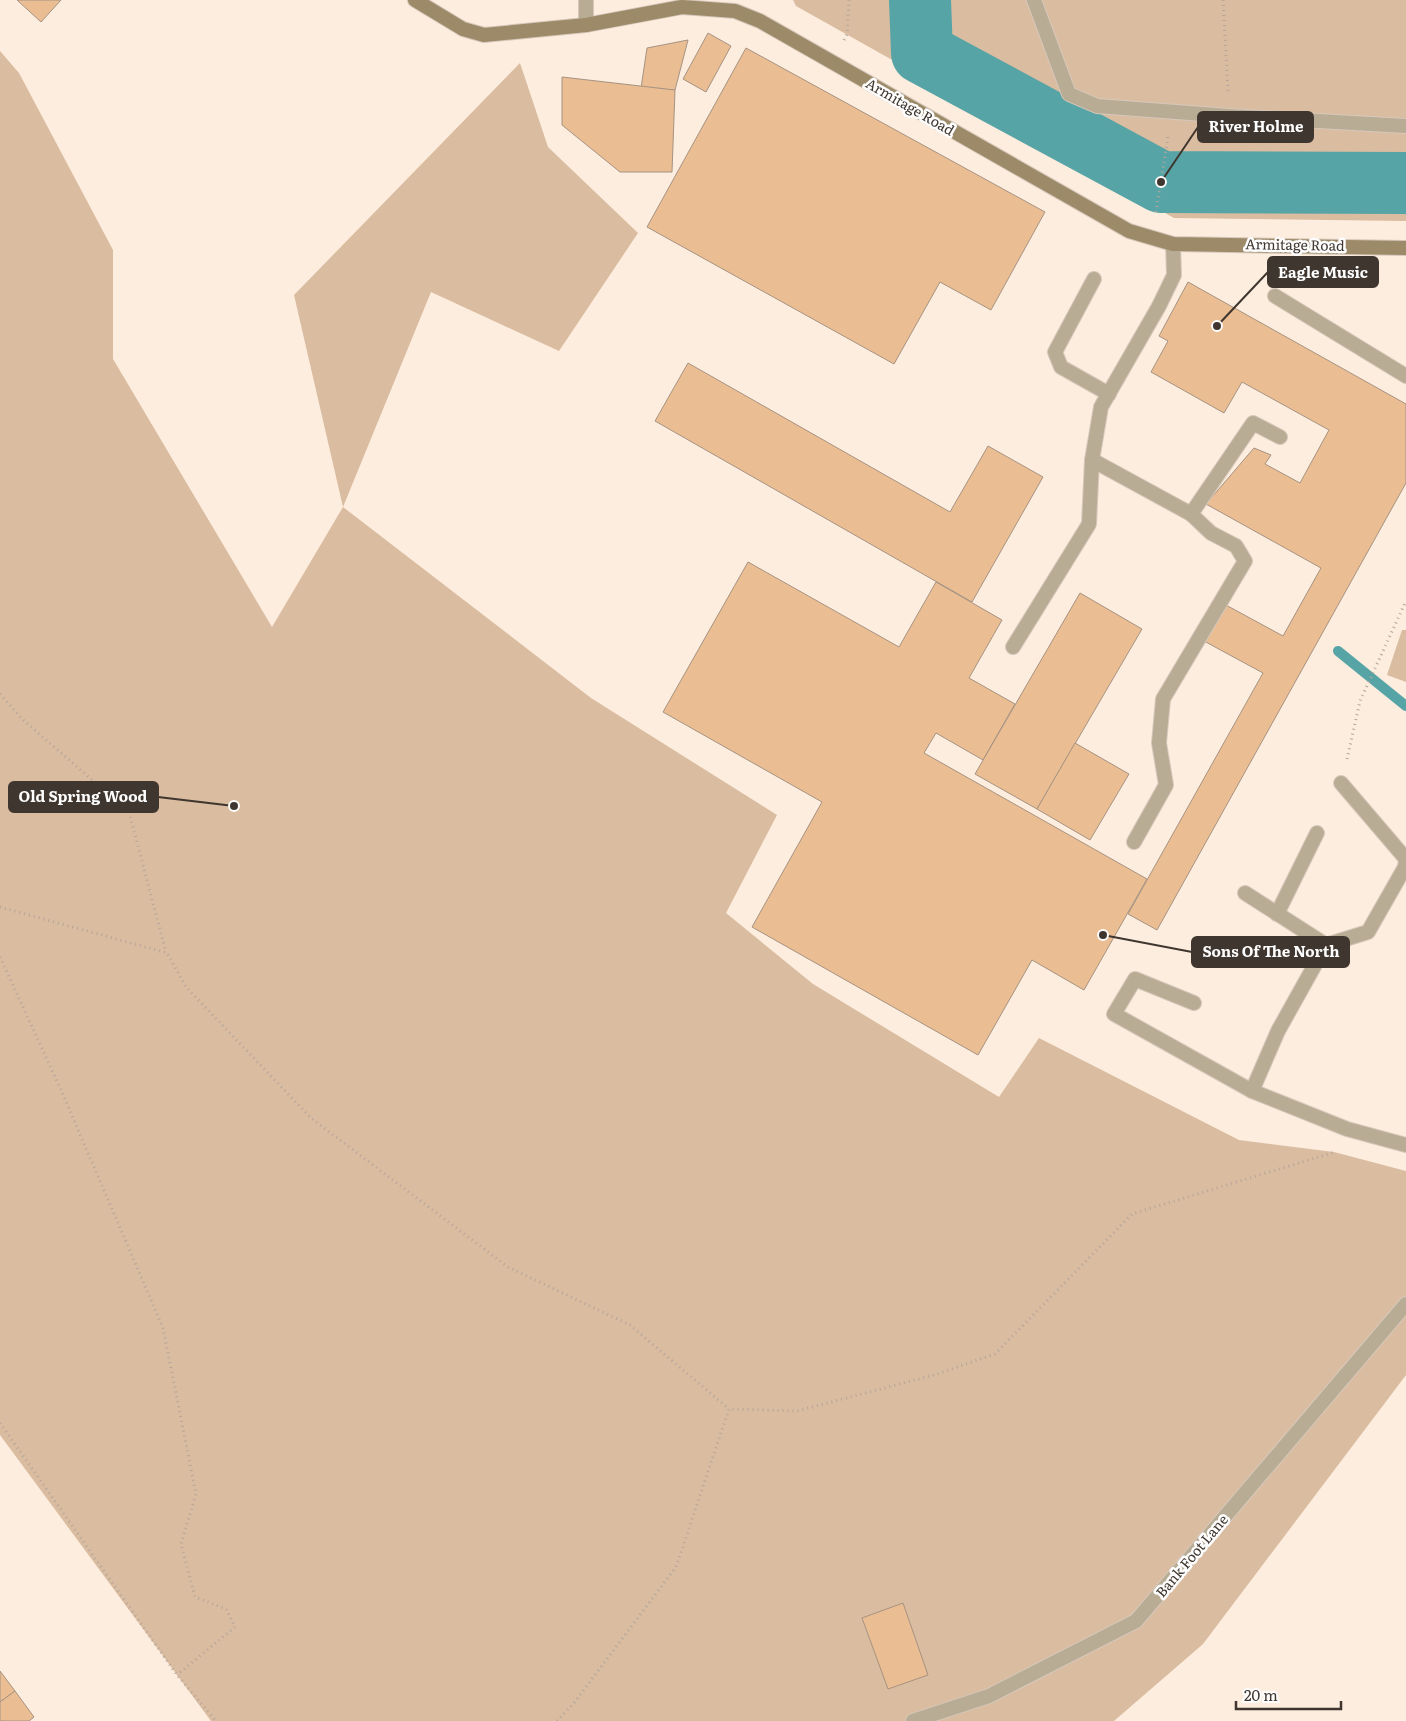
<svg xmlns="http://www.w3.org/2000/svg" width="1406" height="1721" font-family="Literata,serif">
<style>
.green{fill:#dabca0}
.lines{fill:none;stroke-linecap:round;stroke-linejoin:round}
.stream{stroke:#57a4a6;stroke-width:10}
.river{stroke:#57a4a6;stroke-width:62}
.building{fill:#eabd93;stroke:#a69382}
.service-casing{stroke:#d7c8bb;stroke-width:16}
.minor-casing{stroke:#d7c8bb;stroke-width:16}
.secondary-casing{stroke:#d7c8bb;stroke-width:16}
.path{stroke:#b4a69b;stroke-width:3;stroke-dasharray:1 4;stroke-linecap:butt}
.service{stroke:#b8ac95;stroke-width:14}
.minor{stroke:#b8ac95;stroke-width:14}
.secondary{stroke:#9c8a69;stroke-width:14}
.labels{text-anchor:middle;stroke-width:5;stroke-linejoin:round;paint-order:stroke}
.street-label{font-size:14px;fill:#3f362f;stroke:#fdfdfd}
.leader{fill:none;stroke:#3f362f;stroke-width:2}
.callout-dot{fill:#3f362f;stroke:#fdfdfd;stroke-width:2}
.callout{fill:#3f362f;stroke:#3f362f;stroke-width:2}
.callout-label{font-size:15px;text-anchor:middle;font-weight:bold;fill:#fff}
</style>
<rect width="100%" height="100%" fill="#fdedde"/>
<g class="green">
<polygon points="793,0 1406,0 1406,221 1174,218 796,6"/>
<polygon points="0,51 19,73 113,250 113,359 272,627 343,507 294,295 520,63 548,147 638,233 559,351 431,292 343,507 591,698 777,815 726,913 813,984 999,1097 1039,1038 1239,1140 1334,1152 1406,1171 1406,1375 1203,1644 1114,1721 211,1721 0,1435"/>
<polygon points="1402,630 1406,630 1406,682 1387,675"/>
</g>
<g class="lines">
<polyline class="stream" points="1338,651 1406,706"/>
<polyline class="river" points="920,0 922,53 1161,182 1406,183"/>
</g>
<g class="building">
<polygon points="17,0 61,0 41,22"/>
<polygon points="708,33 731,46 706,92 683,79"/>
<polygon points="688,40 675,90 641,88 647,48"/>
<polygon points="746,48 1045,212 991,310 940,282 894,364 647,227"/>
<polygon points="562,77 675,90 672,172 620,172 562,125"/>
<polygon points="1188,282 1406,404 1406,483 1157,930 1128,914 1263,673 1204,641 1224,604 1283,636 1321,568 1206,504 1254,448 1271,455 1265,464 1300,483 1329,430 1242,382 1224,413 1151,372 1168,341 1159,336"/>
<polygon points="688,363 950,512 988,446 1043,477 972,602 655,421"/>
<polygon points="748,562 899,647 936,582 1002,620 969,678 1015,704 983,760 936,733 924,753 1147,879 1084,990 1032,960 978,1055 752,927 822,802 663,712"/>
<polygon points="1080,593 1142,629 1037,809 975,774"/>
<polygon points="1075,743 1129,774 1090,840 1037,809"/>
<polygon points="903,1603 928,1675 888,1689 862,1618"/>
<polygon points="0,1671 15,1691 0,1702"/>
<polygon points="15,1691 34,1717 29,1721 0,1721 0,1702"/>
</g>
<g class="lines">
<defs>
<g id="service">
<polyline points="1034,0 1069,94 1097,106 1229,116 1406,126"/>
<polyline points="1094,279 1055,352 1061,367 1109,394"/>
<polyline points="1275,296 1406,376"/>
<polyline points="1092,460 1191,514 1253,423 1280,437"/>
<polyline points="1013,647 1089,524 1092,460 1101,407 1159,306 1174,275 1173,244"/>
<polyline points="1134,842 1166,785 1159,743 1163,699 1245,561 1236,546 1211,533 1191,514"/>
<polyline points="1245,893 1326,945"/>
<polyline points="1277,914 1317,833"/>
<polyline points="1194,1003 1135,979 1114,1014 1252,1091 1347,1129 1406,1145"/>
<polyline points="1252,1091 1278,1031 1326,945 1368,932 1405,867 1406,859 1341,783"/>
</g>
<g id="minor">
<polyline points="586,25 586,0"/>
<polyline points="913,1721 989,1696 1136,1621 1406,1304"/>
</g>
<polyline id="secondary" points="415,0 463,29 484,35 586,25 682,7 735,11 760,21 1129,231 1173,244 1406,248"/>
</defs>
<use href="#service" class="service-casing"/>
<use href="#minor" class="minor-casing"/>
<use href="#secondary" class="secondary-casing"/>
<g class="path">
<polyline points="1223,0 1228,92"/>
<polyline points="844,40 847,34 849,0"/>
<polyline points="1156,212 1168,137"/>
<polyline points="0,694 22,719 129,812 166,952"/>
<polyline points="1347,759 1360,701 1406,601"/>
<polyline points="0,907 167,953 186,987 311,1118 508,1267 630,1325 729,1409"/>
<polyline points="0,957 61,1090 163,1328 196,1494 181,1544 195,1597 226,1609 235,1627 177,1675"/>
<polyline points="0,1423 177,1675 216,1721"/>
<polyline points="557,1721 574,1703 676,1567 729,1409 797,1411 934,1375 995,1354 1132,1214 1335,1152"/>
</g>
<use href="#service" class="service"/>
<use href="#minor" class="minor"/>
<use href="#secondary" class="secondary"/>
</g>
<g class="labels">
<g class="street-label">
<text transform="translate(910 107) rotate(30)" y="5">Armitage Road</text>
<text transform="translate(1295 245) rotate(1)" y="5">Armitage Road</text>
<text transform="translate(1192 1556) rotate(-50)" y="5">Bank Foot Lane</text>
</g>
</g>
<path class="leader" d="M1161 182L1198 127M1217 326L1268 272M234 806L158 797M1103 935L1192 952"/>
<g class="callout-dot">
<circle cx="1161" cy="182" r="5"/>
<circle cx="1217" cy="326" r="5"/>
<circle cx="234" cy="806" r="5"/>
<circle cx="1103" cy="935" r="5"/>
</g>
<g class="callout">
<rect x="1198" y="112" width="115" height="30" rx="5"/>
<rect x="1268" y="257" width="110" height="30" rx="5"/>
<rect x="9" y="782" width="149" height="30" rx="5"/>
<rect x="1192" y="937" width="157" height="30" rx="5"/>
</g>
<g class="callout-label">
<text x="1256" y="132">River Holme</text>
<text x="1323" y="278">Eagle Music</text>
<text x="83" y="802">Old Spring Wood</text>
<text x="1271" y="957">Sons Of The North</text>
</g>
<path d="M1236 1701v8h105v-8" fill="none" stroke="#3f362f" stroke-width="2.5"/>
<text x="1244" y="1701" font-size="15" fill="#3f362f" stroke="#fdfdfd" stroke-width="4" paint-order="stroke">20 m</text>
</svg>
